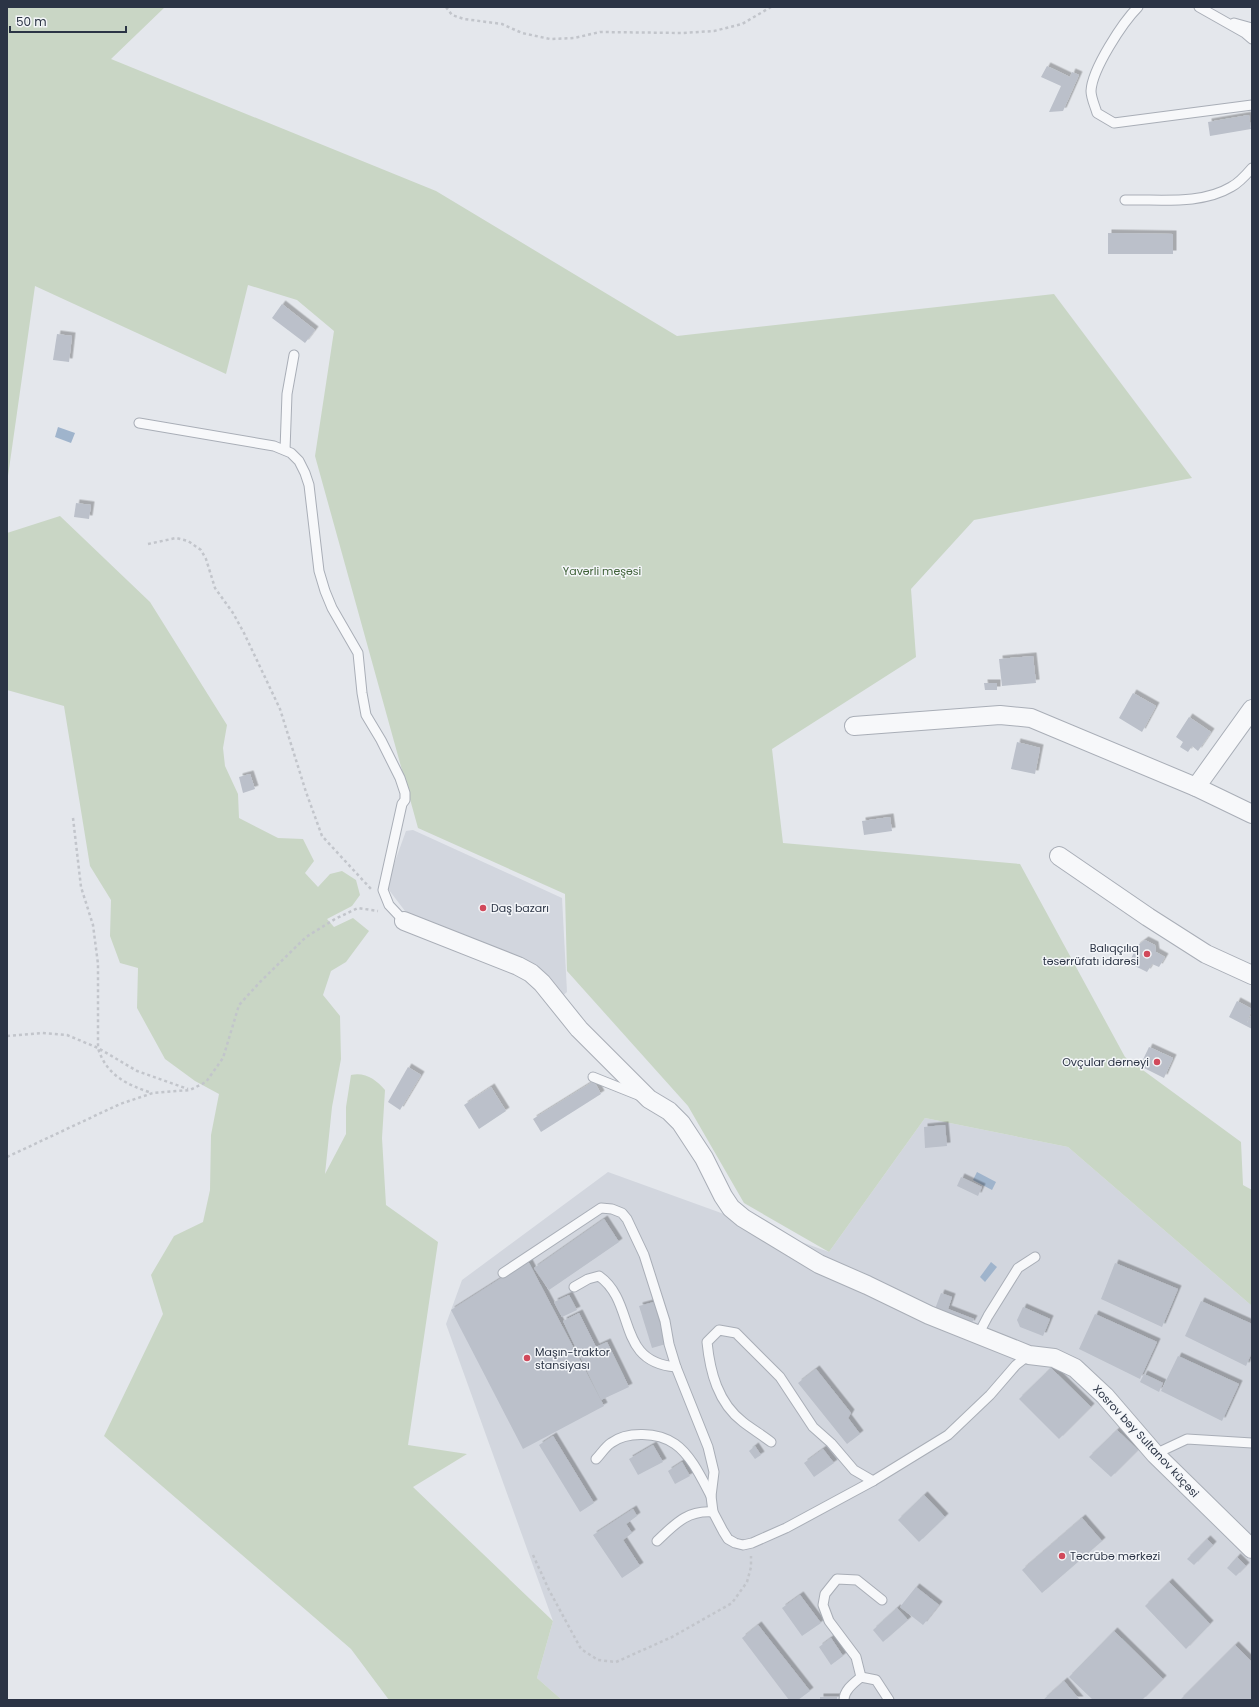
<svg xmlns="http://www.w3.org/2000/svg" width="1259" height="1707" font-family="Poppins,sans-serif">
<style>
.built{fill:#d2d6de}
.green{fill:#c9d6c5}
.water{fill:#9fb4cc}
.building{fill:#bbc0ca;filter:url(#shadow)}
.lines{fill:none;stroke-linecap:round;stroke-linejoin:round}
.lane-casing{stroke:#a9aeb7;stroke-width:11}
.street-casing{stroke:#a9aeb7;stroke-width:20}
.path{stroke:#c2c5cb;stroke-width:2.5;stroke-dasharray:3 3;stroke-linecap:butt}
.lane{stroke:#f7f8fa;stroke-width:9}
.street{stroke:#f7f8fa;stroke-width:18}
.poi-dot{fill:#d1495b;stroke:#f4f6f9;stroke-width:1.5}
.labels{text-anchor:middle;stroke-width:3;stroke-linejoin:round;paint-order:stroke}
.park-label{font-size:11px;fill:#3f6138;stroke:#f4f6f9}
.poi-label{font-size:11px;fill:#2b3445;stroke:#f4f6f9;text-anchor:start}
.street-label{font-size:11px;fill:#2b3445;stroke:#f4f6f9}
</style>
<defs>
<filter id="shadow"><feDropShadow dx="3.5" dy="-3.5" stdDeviation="0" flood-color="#0004"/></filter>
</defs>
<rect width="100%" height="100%" fill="#e4e7ec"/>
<g class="built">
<polygon points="413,830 562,898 567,992 560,998 411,919 386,886 406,831"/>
<polygon points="925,1118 1068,1147 1252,1306 1252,1700 562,1700 537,1678 553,1621 446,1324 462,1280 608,1172 829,1252"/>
</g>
<g class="green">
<polygon points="7,7 165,7 111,59 436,191 677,336 1054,294 1192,478 974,520 911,589 916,657 772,749 783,843 1020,864 1125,1057 1241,1142 1243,1185 1252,1190 1252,1306 1068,1147 925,1118 829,1252 744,1203 688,1106 567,971 565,894 418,828 315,456 334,331 297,300 248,285 226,374 35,286 7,483"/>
<path d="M 60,516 L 150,602 L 227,725 L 223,748 L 225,766 L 238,794 L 239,818 L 278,838 L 303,839 L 314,861 L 305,873 L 318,887 L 330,874 L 342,871 L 356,880 L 360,895 L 352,906 L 327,919 L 334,927 L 353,918 L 369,931 L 346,962 L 331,971 L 323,995 L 340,1016 L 341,1059 L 332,1107 L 325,1174 L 346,1134 L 346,1107 L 351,1075 C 366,1072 376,1080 385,1090 L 382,1138 L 386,1205 L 438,1242 L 408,1445 L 467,1454 L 413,1487 L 553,1621 L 537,1678 L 562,1700 L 389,1700 L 351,1649 L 104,1436 L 163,1314 L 151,1275 L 174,1236 L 203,1222 L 210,1190 L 211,1135 L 219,1094 L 195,1081 L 165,1059 L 137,1008 L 138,968 L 120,963 L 110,936 L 111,900 L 90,866 L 64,706 L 7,690 L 7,533 Z"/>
</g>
<g class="water">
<polygon points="58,427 75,433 71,443 55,437"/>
<polygon points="977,1172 996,1182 992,1190 973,1180"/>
<polygon points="991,1262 997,1267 985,1282 980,1277"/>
</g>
<g class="building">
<polygon points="1047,66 1070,77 1072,72 1079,75 1063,111 1049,112 1061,86 1041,77"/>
<polygon points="1249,115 1251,129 1210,136 1208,122"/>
<polygon points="1108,233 1173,234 1173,254 1108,254"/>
<polygon points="282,304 315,330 305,343 272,318"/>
<polygon points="57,334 72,336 69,362 53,360"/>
<polygon points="76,503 91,505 89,519 74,517"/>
<polygon points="1033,656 1036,683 1002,686 999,659"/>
<polygon points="984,683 997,683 997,690 985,690"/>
<polygon points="1133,693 1156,706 1142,732 1119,718"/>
<polygon points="1189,717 1211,732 1198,751 1192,746 1188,752 1180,747 1183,742 1176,737"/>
<polygon points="1017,742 1040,748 1035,774 1011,769"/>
<polygon points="250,774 255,789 243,793 239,777"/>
<polygon points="890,817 892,831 864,835 862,821"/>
<polygon points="1145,940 1155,945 1156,952 1165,957 1159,967 1152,964 1147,972 1129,963 1137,946"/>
<polygon points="1237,1001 1252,1009 1247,1023 1252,1014 1252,1029 1229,1017"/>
<polygon points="1149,1047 1173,1058 1164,1078 1140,1066"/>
<polygon points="408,1067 421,1075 400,1110 388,1102"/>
<polygon points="594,1081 601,1094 541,1132 533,1119"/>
<polygon points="491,1087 506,1111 479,1129 464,1105"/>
<polygon points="945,1125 947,1146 925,1148 924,1127"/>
<polygon points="961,1177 982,1187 978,1196 957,1186"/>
<polygon points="604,1219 619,1242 549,1290 534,1268"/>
<polygon points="528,1261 604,1406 523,1449 451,1310"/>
<polygon points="1115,1263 1178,1289 1162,1327 1101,1299"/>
<polygon points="941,1293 952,1297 948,1309 974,1319 971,1324 935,1309"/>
<polygon points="569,1295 577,1310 562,1317 554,1302"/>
<polygon points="1201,1301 1252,1324 1252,1352 1246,1366 1185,1336"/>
<polygon points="654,1302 666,1344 652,1348 639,1306"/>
<polygon points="1023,1307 1050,1319 1043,1336 1020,1327 1017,1320"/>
<polygon points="579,1313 596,1347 607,1342 629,1387 601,1400 563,1321"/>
<polygon points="1095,1314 1157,1342 1140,1379 1079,1349"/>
<polygon points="1178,1356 1239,1384 1222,1421 1161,1391"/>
<polygon points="1051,1368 1091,1407 1059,1439 1019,1399"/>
<polygon points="816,1369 851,1413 848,1418 860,1434 847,1444 798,1383"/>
<polygon points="1144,1374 1163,1383 1159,1392 1140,1382"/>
<polygon points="1117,1430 1138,1450 1111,1477 1089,1457"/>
<polygon points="553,1436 594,1503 580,1512 539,1445"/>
<polygon points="653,1445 663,1462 638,1475 629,1459"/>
<polygon points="755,1446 761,1455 755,1459 749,1451"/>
<polygon points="823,1449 834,1463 814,1477 804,1463"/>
<polygon points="682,1462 690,1476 675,1484 668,1471"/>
<polygon points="924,1495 945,1517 919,1542 898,1520"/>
<polygon points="633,1509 637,1516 626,1524 632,1533 623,1540 640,1566 622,1578 593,1535"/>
<polygon points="1082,1518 1102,1541 1042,1593 1022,1570"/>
<polygon points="1207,1539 1213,1545 1194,1565 1187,1559"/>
<polygon points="1237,1557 1246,1566 1236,1576 1227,1568"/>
<polygon points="1169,1582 1210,1624 1186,1649 1145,1606"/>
<polygon points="916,1587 939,1605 923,1625 900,1607"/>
<polygon points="800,1595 821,1623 802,1636 782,1608"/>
<polygon points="897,1608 908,1620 883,1642 873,1630"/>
<polygon points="758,1625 810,1691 798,1700 789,1700 742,1638"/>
<polygon points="1114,1631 1163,1679 1142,1700 1093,1700 1069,1677"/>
<polygon points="831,1638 843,1656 831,1665 819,1647"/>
<polygon points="1235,1645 1252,1662 1252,1700 1180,1700"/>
<polygon points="1064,1681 1080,1700 1043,1700"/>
<rect x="820" y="1697" width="17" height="3"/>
</g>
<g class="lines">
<defs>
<g id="lane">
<path d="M 1138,7 C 1123,22 1092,69 1091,91 C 1091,98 1095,106 1097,113 L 1114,123 L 1252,105"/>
<polyline points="1199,7 1245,33 1252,39"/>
<polyline points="1234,23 1252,28"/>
<path d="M 1125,200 C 1160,199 1201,205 1231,187 C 1239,183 1246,175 1252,168"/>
<polyline points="139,423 274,446 291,453 299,461 305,473 309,485 319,571 325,591 332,608 358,653 362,693 366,715 381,740 400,778 405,793 405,800 402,804 383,890 389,905 404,921"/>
<polyline points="285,450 287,394 294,355"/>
<polyline points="593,1077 638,1095"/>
<polyline points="503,1273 601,1208 612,1209 622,1213 627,1219 644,1255 665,1321 669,1344 676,1367 708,1447 714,1472 711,1496 713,1512 723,1531 728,1539 735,1543 743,1545 752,1543 786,1528 873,1481 948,1435 990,1395 1016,1365 1029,1355"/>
<path d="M 574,1287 L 588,1279 L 599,1276 C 637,1303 615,1362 676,1367"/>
<polyline points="978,1335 988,1316 1018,1268 1035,1257"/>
<path d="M 771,1442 C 762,1435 752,1429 743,1422 C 718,1403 710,1372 707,1342 L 719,1330 L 736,1333 L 780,1377 L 813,1427 L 831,1443 L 854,1470 L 873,1481"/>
<polyline points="1155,1454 1187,1439 1252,1443"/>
<path d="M 596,1459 C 601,1454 605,1447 611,1443 C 627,1431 658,1432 675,1444 C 691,1455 702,1479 711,1496"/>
<path d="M 657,1541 C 675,1524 687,1510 713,1512"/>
<polyline points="861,1677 856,1657 829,1621 823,1605 825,1594 837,1579 857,1580 882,1600"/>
<path d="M 844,1700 C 844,1690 854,1683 861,1677 L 876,1680 L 889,1700"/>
</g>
<g id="street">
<polyline points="854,726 1000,715 1031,718 1196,787 1252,814"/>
<polyline points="1196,787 1252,709"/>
<polyline points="1059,856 1148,917 1206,954 1252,975"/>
<polyline points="404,921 518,966 531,973 542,983 579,1029 649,1099 669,1111 681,1123 704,1158 723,1196 731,1208 743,1218 819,1264 867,1285 929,1315 1029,1355 1054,1358 1075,1368 1105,1396 1155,1454 1252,1549"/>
</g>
</defs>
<use href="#lane" class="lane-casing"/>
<use href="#street" class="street-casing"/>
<g class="path">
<polyline points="446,7 452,15 464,19 502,24 522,33 550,39 574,38 600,32 682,33 714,31 742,24 771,7"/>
<polyline points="148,544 176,538 188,541 201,550 206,559 215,588 233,613 244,633 280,709 306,792 322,836 371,889"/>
<path d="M 73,818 L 81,887 L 93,925 L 98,964 L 98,1048 C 106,1075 127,1085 152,1093"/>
<polyline points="7,1036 42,1033 67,1035 98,1048 137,1071 188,1089"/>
<polyline points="7,1157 120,1104 153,1093 190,1090 206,1082 223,1058 239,1005 260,982 306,937 335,919 358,908 378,911"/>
<polyline points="533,1555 549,1590 581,1649 598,1660 616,1662 672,1637 732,1603 747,1582 751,1567 751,1556"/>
</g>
<use href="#lane" class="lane"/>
<use href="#street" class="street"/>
</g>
<g class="poi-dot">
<circle cx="483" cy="908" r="4"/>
<circle cx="1147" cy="954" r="4"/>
<circle cx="1157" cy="1062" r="4"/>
<circle cx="527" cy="1358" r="4"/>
<circle cx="1062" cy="1556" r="4"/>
</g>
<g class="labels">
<g class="park-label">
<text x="602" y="575">Yavərli meşəsi</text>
</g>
<g class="poi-label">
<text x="491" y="912">Daş bazarı</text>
<text x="1139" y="952" text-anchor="end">Balıqçılıq<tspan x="1139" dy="13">təsərrüfatı idarəsi</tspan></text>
<text x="1149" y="1066" text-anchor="end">Ovçular dərnəyi</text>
<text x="535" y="1356">Maşın-traktor<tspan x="535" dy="13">stansiyası</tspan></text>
<text x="1070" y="1560">Təcrübə mərkəzi</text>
</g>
<g class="street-label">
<text transform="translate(1146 1441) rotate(47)" y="4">Xosrov bəy Sultanov küçəsi</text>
</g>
</g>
<rect width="1259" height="1707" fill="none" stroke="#2b3445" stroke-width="16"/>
<path d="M10 26v6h116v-6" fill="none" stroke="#2b3445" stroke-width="2"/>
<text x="16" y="26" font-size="12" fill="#2b3445" stroke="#f4f6f9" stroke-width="3" paint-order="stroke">50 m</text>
</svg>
